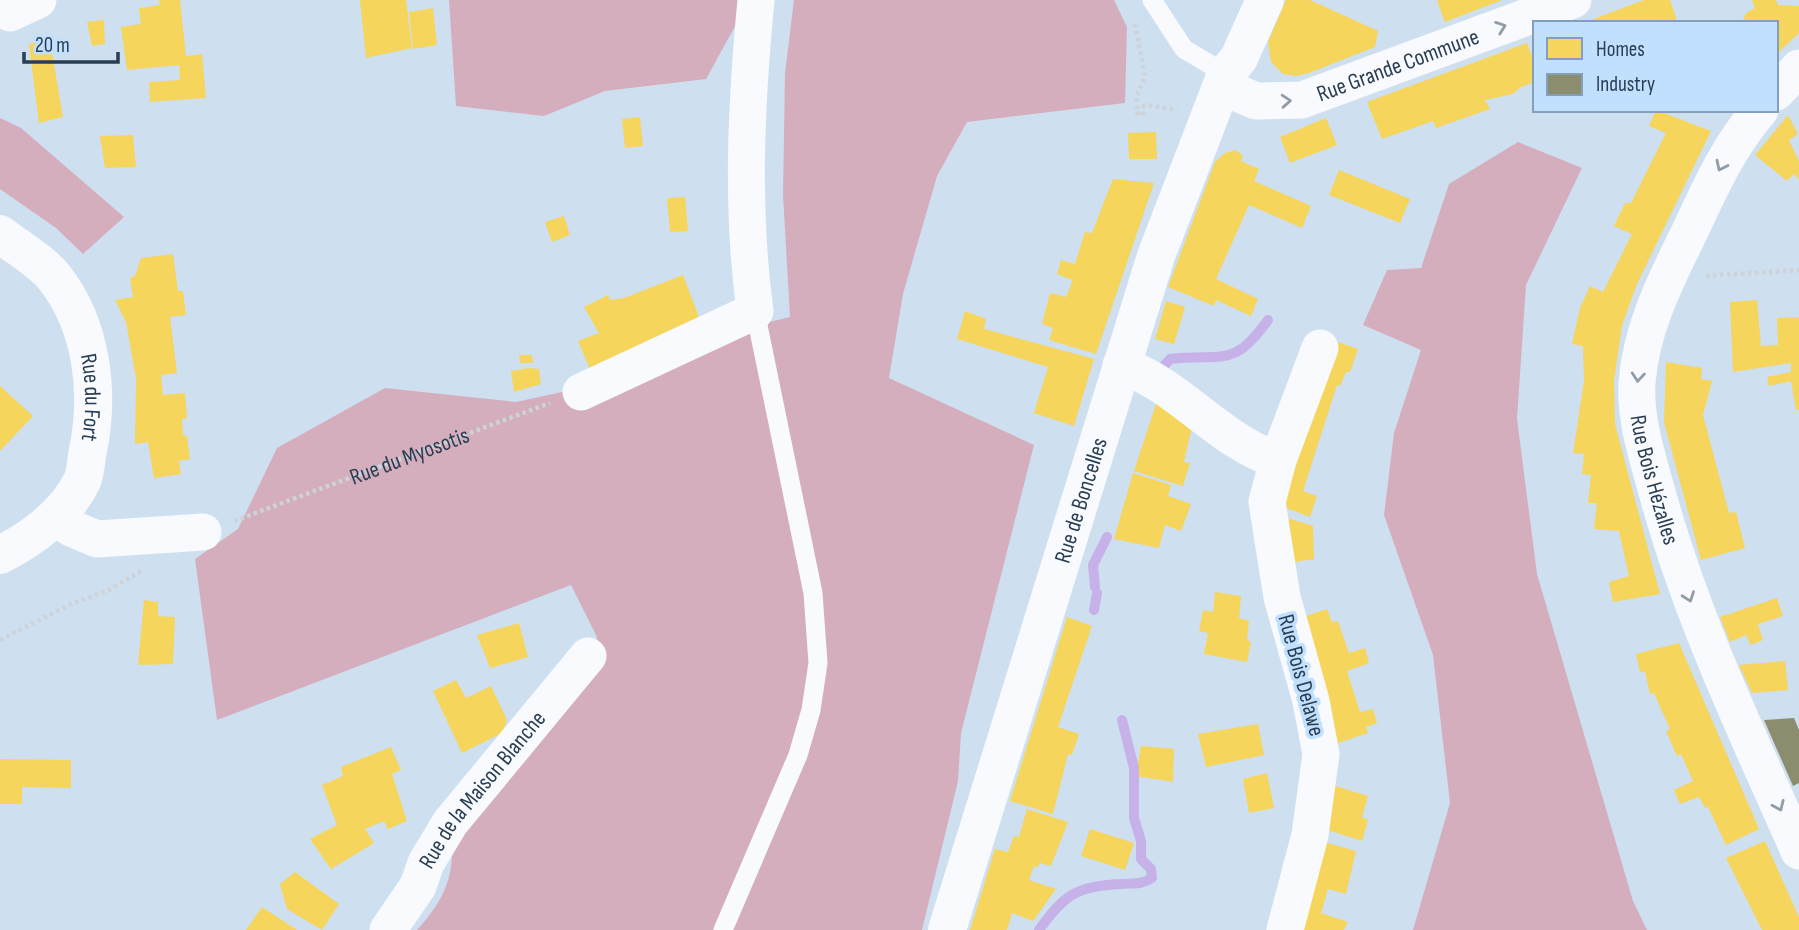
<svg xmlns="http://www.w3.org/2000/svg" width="1799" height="930" font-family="'Sofia Sans Condensed',sans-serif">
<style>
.forest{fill:#d5aebe}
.homes{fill:#f6d55c}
.industry{fill:#8c8c6e}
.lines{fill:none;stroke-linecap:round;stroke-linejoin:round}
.stream{stroke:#c6b2e8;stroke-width:10}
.path{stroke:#cdd3d8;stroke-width:4.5;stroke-dasharray:3.5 3.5;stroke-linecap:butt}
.lane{stroke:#f8fafd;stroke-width:19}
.street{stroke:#f8fafd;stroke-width:37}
.secondary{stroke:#f8fafd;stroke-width:38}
.oneway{stroke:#909ca8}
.labels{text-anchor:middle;stroke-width:7;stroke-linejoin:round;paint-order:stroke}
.street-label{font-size:23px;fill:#293e53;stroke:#c0e0fe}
</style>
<rect width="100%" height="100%" fill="#cedff0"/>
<g class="forest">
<polygon points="449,0 740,0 739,19 706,79 605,91 544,116 456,106"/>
<path d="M 794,0 L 1114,0 L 1127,27 L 1125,103 L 967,122 L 937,176 L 903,294 L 889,378 L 1034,445 L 961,733 L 958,781 L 922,930 L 417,930 C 443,901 454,879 452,840 L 600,654 L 596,635 L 571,585 L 217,720 L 195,559 L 238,529 L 277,448 L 385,388 L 516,402 L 571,390 L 740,329 L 790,317 L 783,195 L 785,73 Z"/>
<polygon points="0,118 21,128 124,217 83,254 56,228 0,189"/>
<polygon points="1518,142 1582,168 1526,285 1517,419 1537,574 1633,901 1647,930 1413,930 1450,803 1433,655 1384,515 1394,433 1421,350 1363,325 1387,270 1421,268 1449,184"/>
</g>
<g class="homes">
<polygon points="159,0 180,0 186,56 202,54 206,98 150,102 149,82 180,80 179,65 127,70 121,27 141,24 139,8 160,5"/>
<polygon points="360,0 406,0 412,48 366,58"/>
<polygon points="1286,0 1310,0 1378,31 1375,47 1309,73 1296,76 1283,74 1271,62 1268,42"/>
<polygon points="1439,0 1502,0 1445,22 1437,1"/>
<polygon points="1644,0 1670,0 1678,23 1583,23"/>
<polygon points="1752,0 1776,0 1778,5 1799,6 1799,33 1776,55 1776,23 1742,23 1746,13 1755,8"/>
<polygon points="433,8 437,45 413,49 409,12"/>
<polygon points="104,20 105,44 92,46 87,22"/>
<polygon points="49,35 63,117 39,123 29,45"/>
<polygon points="1527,43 1535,65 1535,82 1521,87 1513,94 1485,100 1490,109 1436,128 1433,121 1382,139 1367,102"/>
<polygon points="1656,110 1711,131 1637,284 1622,325 1614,381 1615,424 1660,594 1613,602 1609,582 1629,576 1619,531 1594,529 1597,503 1588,503 1591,475 1582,474 1584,454 1573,453 1584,381 1583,346 1572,344 1580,308 1590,286 1603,292 1632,234 1614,226 1625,203 1631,203 1666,133 1649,126"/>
<polygon points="1788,115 1798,134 1789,140 1799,161 1799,180 1794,174 1787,181 1755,155"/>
<polygon points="640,117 643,146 625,148 622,119"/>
<polygon points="1326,118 1337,145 1290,163 1280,137"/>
<polygon points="1156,132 1157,159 1129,159 1128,133"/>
<polygon points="133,135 136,167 105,168 100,136"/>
<polygon points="1236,150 1243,156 1241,161 1259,169 1254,181 1311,206 1302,228 1249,205 1216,279 1258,299 1251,316 1216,300 1214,306 1168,287 1215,162 1225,153"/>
<polygon points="1339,170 1410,199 1400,223 1329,195"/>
<polygon points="1113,179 1154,183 1096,354 1049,340 1053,328 1042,324 1050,293 1066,297 1071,285 1072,280 1057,274 1061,260 1075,264 1085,232 1092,233"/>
<polygon points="685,197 688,231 670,232 667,198"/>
<polygon points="564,216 570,235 552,242 545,222"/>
<polygon points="173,254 178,291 183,291 186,315 170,317 177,373 161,375 163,395 185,393 187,418 182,419 183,435 187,436 190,459 179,461 181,474 154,478 148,442 135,444 136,378 126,322 115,300 133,297 130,278 135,276 141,258"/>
<polygon points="683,275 699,317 590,369 578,341 599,333 584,307 608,295 610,300 624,298"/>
<polygon points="1757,300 1761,346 1778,345 1777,318 1799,317 1799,410 1796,410 1791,381 1769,386 1767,377 1791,372 1791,363 1733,372 1730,302"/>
<polygon points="1166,301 1185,307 1174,344 1155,339"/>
<polygon points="965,311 986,319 984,329 1094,359 1074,426 1034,413 1048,367 957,339"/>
<polygon points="1338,342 1358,349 1350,372 1346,372 1340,386 1337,385 1303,491 1317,496 1310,517 1273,503"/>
<polygon points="519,355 532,355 533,363 520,363"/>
<polygon points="1666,362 1702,368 1701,379 1712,381 1703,415 1729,513 1736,512 1745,548 1701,560 1664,422"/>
<polygon points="529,368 539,369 541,384 514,392 511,371"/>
<polygon points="0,386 33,416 0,451"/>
<polygon points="1160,392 1194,418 1184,462 1190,463 1183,486 1134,471"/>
<polygon points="1133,473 1171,485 1168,496 1191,504 1181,531 1165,525 1159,548 1114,539"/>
<polygon points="1291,519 1313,526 1314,559 1282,564 1276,520"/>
<polygon points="1215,592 1241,596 1239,618 1249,621 1247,640 1251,642 1247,662 1204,654 1208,633 1199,631 1203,610 1213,612"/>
<polygon points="1777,598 1783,616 1758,624 1763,640 1751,645 1746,635 1730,642 1720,617"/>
<polygon points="144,600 158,602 158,616 175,617 173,664 138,665"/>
<polygon points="1327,609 1332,622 1338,621 1349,653 1365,648 1369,663 1347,671 1360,712 1373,709 1377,723 1366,727 1368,733 1332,745 1294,620"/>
<polygon points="1067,617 1092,626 1058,727 1079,734 1072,755 1068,754 1053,814 1010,801"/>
<polygon points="519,623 528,657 490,668 477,635"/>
<polygon points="1679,643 1759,829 1726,845 1708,807 1705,808 1699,797 1680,804 1674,790 1693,781 1681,754 1677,756 1666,731 1670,729 1654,693 1650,694 1645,672 1640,672 1636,654"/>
<polygon points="1785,661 1788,690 1752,693 1739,665"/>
<polygon points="456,680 466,698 491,686 507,720 502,733 462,753 433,691"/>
<polygon points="1258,724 1264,755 1206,767 1198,734"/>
<polygon points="1141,746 1174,749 1173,782 1136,776"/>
<polygon points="391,747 401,770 392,774 407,821 388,829 384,821 365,829 374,843 331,869 310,839 337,825 322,785 343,776 341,767"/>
<polygon points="0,759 71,760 71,788 22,787 22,804 0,804"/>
<polygon points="1267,773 1274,808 1249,813 1243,779"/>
<polygon points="1326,783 1368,796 1362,817 1368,820 1362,841 1318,827"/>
<polygon points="1027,809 1068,822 1051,866 1040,863 1038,867 1034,866 1029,880 1056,889 1033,921 1012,913 1007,930 970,930 995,849 1008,852 1014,836 1019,837"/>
<polygon points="1090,829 1134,843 1125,870 1081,856"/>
<polygon points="1317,840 1356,851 1346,894 1328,889 1321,913 1348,922 1344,930 1292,930"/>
<polygon points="1765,841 1799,917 1799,930 1762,930 1726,858"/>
<polygon points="295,872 339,904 322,930 287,909 280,884"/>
<polygon points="262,907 297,930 246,930"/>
</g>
<polygon class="industry" points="1794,718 1799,730 1799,783 1793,786 1764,720"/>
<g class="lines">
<g class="stream">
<path d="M 1162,368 L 1170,359 C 1224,353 1233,369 1268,320"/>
<polyline points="1095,587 1093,565 1107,537"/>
<polyline points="1094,610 1097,593"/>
<path d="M 1039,930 C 1064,895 1076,886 1121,884 C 1132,883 1142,885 1152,878 L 1151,869 L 1141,859 L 1141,841 L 1134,818 L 1134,768 L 1122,720"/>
</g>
<g class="path">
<polyline points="1135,24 1145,76 1137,95 1137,113 1143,115 1144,106 1148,105 1177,110"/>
<polyline points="1706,276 1799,270"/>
<path id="s1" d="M 234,521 L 550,403"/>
<polyline points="0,640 71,604 109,590 141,571"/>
</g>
<g class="lane">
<polyline points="1152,0 1184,49 1226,74"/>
<polyline points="723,930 798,755 811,710 818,663 813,593 755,311"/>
</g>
<g class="street">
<polyline points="10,13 38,0"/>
<path id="s2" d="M 1221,86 L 1256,101 L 1302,100 L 1573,0"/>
<polyline points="1776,92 1799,68"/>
<path id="s3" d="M 1760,110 C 1729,146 1711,186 1691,229 C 1667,278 1641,327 1637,383 C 1635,420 1647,456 1657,492 C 1691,617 1747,733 1799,851"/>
<path d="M 1121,365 C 1179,385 1221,443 1278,460"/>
<path d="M 581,392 L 755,311 C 741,207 746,105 756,0"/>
<polyline points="57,515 71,528 97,539 203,532"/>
<path id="s4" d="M 388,930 L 418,886 L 426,863 L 450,823 L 588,656"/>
<polyline points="1285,930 1310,835 1321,754 1311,701 1282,597 1267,502 1278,460 1320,348"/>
</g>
<g class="secondary">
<path id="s5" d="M 0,234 C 17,247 41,261 54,277 C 92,325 100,392 88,450 C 86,459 86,472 82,481 C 66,514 32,539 0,555"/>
<path id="s6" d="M 947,930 L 1156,256 L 1226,74 L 1239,58 L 1265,0"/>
</g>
</g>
<defs><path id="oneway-chevron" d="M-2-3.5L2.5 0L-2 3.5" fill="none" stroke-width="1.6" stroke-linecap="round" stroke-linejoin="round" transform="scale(1.75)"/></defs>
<g class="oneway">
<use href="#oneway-chevron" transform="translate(1501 27) rotate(-20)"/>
<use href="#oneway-chevron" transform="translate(1286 101) rotate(-4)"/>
<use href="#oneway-chevron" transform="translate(1721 166) rotate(116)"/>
<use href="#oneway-chevron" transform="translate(1638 377) rotate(95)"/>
<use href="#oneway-chevron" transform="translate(1689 597) rotate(70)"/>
<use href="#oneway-chevron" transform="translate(1779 806) rotate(66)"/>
</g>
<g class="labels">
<g class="street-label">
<text dy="8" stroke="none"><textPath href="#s2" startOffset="186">Rue Grande Commune</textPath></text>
<text dy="8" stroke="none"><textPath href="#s5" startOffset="198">Rue du Fort</textPath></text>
<text dy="8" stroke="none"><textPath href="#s1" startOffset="187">Rue du Myosotis</textPath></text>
<text dy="8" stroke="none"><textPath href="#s3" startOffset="401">Rue Bois Hézalles</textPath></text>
<text dy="8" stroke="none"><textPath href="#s6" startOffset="450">Rue de Boncelles</textPath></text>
<text transform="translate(1302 675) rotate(75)" y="8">Rue Bois Delawe</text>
<text dy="8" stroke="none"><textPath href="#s4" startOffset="170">Rue de la Maison Blanche</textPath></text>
</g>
</g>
<rect x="1533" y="21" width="245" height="91" fill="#c0e0fe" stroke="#849fba" stroke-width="2"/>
<rect x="1547" y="38" width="35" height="21" fill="#f6d55c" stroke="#849fba" stroke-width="2"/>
<text x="1596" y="56" font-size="21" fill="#293e53">Homes</text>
<rect x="1547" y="74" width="35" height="21" fill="#8c8c6e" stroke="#849fba" stroke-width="2"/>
<text x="1596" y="91" font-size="21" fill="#293e53">Industry</text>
<path d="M24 52v10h94v-10" fill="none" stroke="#293e53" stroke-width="3.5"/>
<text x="35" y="52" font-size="21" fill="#293e53" stroke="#c0e0fe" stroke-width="5" paint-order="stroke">20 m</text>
</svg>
